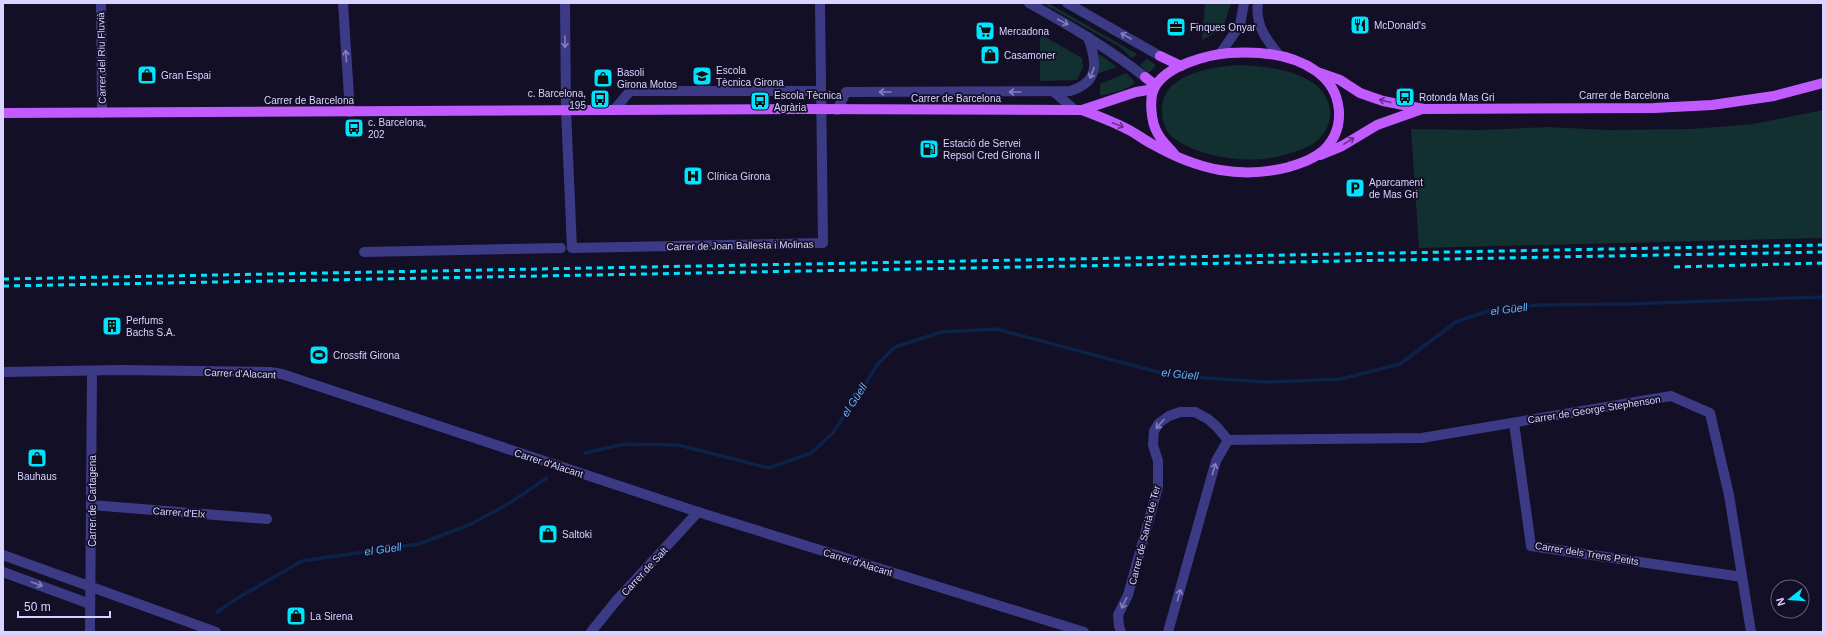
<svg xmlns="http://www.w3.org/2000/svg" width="1826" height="635" font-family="Helvetica,sans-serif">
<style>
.green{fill:#12302f}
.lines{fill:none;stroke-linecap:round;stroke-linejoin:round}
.stream{stroke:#0c2248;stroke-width:3.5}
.minor{stroke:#3d3a85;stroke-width:10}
.major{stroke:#c25bff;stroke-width:10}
.rail{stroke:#00e5ff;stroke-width:3;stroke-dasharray:6 5;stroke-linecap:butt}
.oneway{stroke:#837fbc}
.oneway2{stroke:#623188}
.labels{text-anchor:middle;stroke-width:3.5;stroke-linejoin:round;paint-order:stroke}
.poi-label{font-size:10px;fill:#d9d4ff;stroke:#130f26;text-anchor:start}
.street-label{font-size:10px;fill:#d9d4ff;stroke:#130f26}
.water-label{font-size:11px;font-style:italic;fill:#62b6ff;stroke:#130f26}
</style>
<rect width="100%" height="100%" fill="#130f26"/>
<g class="green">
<polygon points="1042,3 1048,3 1137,54 1132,58 1120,47"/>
<polygon points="1205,3 1231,3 1223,28 1202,40"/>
<polygon points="1040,34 1082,58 1083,67 1077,80 1040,81"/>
<polygon points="1099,54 1117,67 1097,74 1099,68 1098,55"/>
<polygon points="1147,59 1155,64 1155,67 1150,72 1147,72 1140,65"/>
<path d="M 1238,65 C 1267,66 1320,71 1329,105 C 1331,111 1331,119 1328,125 C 1322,142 1307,148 1291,153 C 1261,163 1229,161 1199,151 C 1189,147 1178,143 1170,135 C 1164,128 1162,119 1162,110 C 1162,74 1211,67 1238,65 Z"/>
<polygon points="1126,73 1133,80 1134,84 1123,90 1100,96 1100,84"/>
<polygon points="1823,110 1823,238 1419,248 1411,129 1481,130 1549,127 1606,130 1692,129 1753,124"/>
</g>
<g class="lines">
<g class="stream">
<polyline points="585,453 624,444 678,445 769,468 811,453 833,433 878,364 895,347 942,332 996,329 1158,372 1203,378 1269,382 1341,379 1400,364 1456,322 1491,310 1538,305 1628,304 1823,297"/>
<polyline points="217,612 236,599 302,561 419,544 471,524 508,504 547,478"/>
</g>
<g class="minor">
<polyline points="101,3 102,113"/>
<polyline points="343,3 350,112"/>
<polyline points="565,3 566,110 572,248 823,243 820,3"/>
<path d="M 1029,3 C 1070,26 1108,48 1145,77"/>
<polyline points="1067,3 1160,56"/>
<path d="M 1258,3 C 1255,25 1266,39 1279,55"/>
<polyline points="1220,54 1240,25 1244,3"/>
<polyline points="1054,92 1075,110"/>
<polyline points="614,110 630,91 821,91"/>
<path d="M 837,110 L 846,92 L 1070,91 C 1100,82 1097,62 1088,37"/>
<polyline points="364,252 561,248"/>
<polyline points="3,372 121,370 270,372 282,374 698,512 1084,632"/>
<polyline points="1514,423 1531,546 1742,577"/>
<polyline points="1228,440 1422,438 1671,396 1710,413 1729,495 1751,632"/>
<polyline points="91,505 267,519"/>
<polyline points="3,555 216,632"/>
<polyline points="3,572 90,604"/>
<polyline points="90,632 92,371"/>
<polyline points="591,632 616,601 698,512"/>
<polyline points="1121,632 1119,626 1118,615 1128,595 1158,487 1158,461 1153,445 1154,431 1159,423 1169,416 1180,412 1195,412 1208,419 1217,427 1228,440 1216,461 1168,632"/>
</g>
<g class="major">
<polyline points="1160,56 1181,66"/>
<polyline points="1320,73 1340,80 1360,93 1383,101 1424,109 1654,108 1712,105 1774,96 1823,83"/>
<polyline points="1145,77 1155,85"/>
<path d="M 1082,110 C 1098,116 1114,122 1129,130 C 1137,134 1144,140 1152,144 C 1173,156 1197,166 1220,170 C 1243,174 1266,173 1289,167 C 1301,163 1314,159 1324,150 C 1347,127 1343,90 1316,71 C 1292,54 1258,51 1229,53 C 1207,55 1169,65 1156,85 C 1148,96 1151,123 1158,134 C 1162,142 1170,148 1175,155"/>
<polyline points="3,113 799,109 1082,110 1136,92 1154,89"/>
<polyline points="1320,155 1342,146 1377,125 1422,109"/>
</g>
<g class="rail">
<polyline points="1674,267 1823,263"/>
<polyline points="3,279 1823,245"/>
<polyline points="3,286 1823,252"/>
</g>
</g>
<defs><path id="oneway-shaft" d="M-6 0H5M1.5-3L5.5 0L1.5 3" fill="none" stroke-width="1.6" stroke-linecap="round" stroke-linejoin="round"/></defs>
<g class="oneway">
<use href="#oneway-shaft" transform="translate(1063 22) rotate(28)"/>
<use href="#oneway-shaft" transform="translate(1126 36) rotate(-150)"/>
<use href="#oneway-shaft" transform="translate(565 42) rotate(90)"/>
<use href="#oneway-shaft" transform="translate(346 56) rotate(-94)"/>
<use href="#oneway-shaft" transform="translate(1092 73) rotate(111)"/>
<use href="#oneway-shaft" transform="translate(885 92) rotate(180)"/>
<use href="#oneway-shaft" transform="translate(1015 92) rotate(-180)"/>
<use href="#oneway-shaft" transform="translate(1160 424) rotate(131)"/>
<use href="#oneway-shaft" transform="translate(1214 469) rotate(-74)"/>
<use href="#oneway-shaft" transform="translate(37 584) rotate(20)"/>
<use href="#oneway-shaft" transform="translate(1179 595) rotate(-74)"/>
<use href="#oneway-shaft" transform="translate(1124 603) rotate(116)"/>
</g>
<g class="oneway2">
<use href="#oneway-shaft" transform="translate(1385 101) rotate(-166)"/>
<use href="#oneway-shaft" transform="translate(1118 125) rotate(22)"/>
<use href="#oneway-shaft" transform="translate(1349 141) rotate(-32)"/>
</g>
<defs>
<symbol id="restaurant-square" viewBox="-11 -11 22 22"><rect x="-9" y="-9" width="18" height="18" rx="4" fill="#00e5ff" stroke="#130f26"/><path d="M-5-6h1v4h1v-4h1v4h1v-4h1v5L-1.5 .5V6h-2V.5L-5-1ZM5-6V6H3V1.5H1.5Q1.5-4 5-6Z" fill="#111"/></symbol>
<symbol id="office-square" viewBox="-11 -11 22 22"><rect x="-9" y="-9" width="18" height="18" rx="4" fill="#00e5ff" stroke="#130f26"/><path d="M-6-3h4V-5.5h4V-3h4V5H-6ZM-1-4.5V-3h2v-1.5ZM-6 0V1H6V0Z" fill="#111"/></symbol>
<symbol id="supermarket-square" viewBox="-11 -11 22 22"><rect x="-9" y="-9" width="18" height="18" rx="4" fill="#00e5ff" stroke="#130f26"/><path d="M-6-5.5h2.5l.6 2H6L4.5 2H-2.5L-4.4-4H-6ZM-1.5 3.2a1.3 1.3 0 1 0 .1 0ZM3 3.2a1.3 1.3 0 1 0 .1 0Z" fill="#111"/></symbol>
<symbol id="shop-square" viewBox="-11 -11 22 22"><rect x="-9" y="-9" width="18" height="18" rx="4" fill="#00e5ff" stroke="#130f26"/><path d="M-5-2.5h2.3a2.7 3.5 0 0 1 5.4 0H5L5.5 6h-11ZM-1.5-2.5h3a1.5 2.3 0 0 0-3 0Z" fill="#111"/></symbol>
<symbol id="school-square" viewBox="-11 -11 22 22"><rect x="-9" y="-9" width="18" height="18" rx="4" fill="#00e5ff" stroke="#130f26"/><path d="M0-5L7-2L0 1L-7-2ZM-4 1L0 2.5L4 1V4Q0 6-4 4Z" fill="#111"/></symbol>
<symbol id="bus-square" viewBox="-11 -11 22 22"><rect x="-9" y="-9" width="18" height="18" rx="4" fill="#00e5ff" stroke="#130f26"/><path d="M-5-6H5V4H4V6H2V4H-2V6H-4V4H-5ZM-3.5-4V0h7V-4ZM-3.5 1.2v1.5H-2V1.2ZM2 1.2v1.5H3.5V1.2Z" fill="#111"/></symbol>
<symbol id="fuel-square" viewBox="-11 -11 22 22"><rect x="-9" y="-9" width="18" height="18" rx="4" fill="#00e5ff" stroke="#130f26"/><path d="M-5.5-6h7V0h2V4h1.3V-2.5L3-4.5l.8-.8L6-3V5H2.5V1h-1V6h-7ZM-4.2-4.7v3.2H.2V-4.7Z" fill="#111"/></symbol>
<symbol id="hospital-square" viewBox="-11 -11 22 22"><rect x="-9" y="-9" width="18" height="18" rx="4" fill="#00e5ff" stroke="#130f26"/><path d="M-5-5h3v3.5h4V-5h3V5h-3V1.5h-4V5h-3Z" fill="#111"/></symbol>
<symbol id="parking-square" viewBox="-11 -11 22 22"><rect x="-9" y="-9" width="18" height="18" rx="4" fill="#00e5ff" stroke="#130f26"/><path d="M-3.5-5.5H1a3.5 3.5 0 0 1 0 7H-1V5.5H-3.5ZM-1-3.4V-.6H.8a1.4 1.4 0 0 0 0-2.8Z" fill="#111"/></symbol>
<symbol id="building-square" viewBox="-11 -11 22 22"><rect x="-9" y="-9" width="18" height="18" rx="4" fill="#00e5ff" stroke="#130f26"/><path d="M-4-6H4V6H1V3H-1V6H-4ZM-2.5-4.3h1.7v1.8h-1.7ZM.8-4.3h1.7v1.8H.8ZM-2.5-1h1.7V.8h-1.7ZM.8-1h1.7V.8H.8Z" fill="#111"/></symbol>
<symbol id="stadium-square" viewBox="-11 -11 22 22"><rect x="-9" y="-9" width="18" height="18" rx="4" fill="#00e5ff" stroke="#130f26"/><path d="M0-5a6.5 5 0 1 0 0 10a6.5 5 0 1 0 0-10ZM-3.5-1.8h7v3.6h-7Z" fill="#111"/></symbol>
</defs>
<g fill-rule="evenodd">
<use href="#restaurant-square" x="1349" y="14" width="22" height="22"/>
<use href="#office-square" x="1165" y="16" width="22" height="22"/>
<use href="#supermarket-square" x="974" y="20" width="22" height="22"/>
<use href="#shop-square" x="979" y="44" width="22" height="22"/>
<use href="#shop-square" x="136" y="64" width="22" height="22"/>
<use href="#school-square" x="691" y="65" width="22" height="22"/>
<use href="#shop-square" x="592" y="67" width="22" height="22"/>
<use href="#bus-square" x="1394" y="86" width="22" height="22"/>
<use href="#bus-square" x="589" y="88" width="22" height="22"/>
<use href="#bus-square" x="749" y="90" width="22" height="22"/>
<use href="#bus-square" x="343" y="117" width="22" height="22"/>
<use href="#fuel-square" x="918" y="138" width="22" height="22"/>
<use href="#hospital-square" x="682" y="165" width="22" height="22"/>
<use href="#parking-square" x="1344" y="177" width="22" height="22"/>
<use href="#building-square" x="101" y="315" width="22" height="22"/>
<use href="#stadium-square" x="308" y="344" width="22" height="22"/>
<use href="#shop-square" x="26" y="447" width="22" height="22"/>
<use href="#shop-square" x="537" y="523" width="22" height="22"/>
<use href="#shop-square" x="285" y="605" width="22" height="22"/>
</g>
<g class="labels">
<g class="poi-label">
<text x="1374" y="29">McDonald's</text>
<text x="1190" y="31">Finques Onyar</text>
<text x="999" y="35">Mercadona</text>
<text x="1004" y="59">Casamoner</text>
<text x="716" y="74">Escola<tspan x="716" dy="12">Tècnica Girona</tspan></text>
<text x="617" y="76">Basoli<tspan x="617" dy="12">Girona Motos</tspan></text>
<text x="161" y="79">Gran Espai</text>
<text x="586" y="97" text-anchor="end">c. Barcelona,<tspan x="586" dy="12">195</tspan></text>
<text x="774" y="99">Escola Tècnica<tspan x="774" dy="12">Agrària</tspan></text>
<text x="1419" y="101">Rotonda Mas Gri</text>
<text x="368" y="126">c. Barcelona,<tspan x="368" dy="12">202</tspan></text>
<text x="943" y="147">Estació de Servei<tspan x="943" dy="12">Repsol Cred Girona II</tspan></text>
<text x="707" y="180">Clínica Girona</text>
<text x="1369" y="186">Aparcament<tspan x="1369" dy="12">de Mas Gri</tspan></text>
<text x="126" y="324">Perfums<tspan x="126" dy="12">Bachs S.A.</tspan></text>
<text x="333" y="359">Crossfit Girona</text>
<text x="37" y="480" text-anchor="middle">Bauhaus</text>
<text x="562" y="538">Saltoki</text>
<text x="310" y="620">La Sirena</text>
</g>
<g class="street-label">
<text transform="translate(101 58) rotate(-91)" y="4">Carrer del Riu Fluvià</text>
<text x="1624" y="99">Carrer de Barcelona</text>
<text x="956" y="102">Carrer de Barcelona</text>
<text x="309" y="104">Carrer de Barcelona</text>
<text transform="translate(740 245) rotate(-1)" y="4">Carrer de Joan Ballesta i Molinas</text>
<text transform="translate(240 373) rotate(2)" y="4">Carrer d'Alacant</text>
<text transform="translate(1594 409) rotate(-9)" y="4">Carrer de George Stephenson</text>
<text transform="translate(549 463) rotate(18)" y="4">Carrer d'Alacant</text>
<text transform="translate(92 501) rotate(-90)" y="4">Carrer de Cartagena</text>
<text transform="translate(179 512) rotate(4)" y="4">Carrer d'Elx</text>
<text transform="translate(1144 535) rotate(-76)" y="4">Carrer de Sarrià de Ter</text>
<text transform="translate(1587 553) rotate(9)" y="4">Carrer dels Trens Petits</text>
<text transform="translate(858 562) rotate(17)" y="4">Carrer d'Alacant</text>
<text transform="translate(644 571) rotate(-47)" y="4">Carrer de Salt</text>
</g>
<g class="water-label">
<text transform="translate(1509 309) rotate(-7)" y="4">el Güell</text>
<text transform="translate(1180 374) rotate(6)" y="4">el Güell</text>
<text transform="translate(854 400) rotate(-57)" y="4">el Güell</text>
<text transform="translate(383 549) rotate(-8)" y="4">el Güell</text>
</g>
</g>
<rect width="1826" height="635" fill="none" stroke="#d9d4ff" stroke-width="8"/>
<g transform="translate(1790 599) rotate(253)"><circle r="19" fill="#130f26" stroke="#625e7d"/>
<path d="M0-3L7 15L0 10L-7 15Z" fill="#00e5ff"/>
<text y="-6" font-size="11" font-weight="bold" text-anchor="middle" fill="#d9d4ff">N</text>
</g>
<path d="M18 611v6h92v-6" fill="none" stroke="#d9d4ff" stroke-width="2"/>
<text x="24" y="611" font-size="12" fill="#d9d4ff" stroke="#130f26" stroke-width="3" paint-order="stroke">50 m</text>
</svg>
